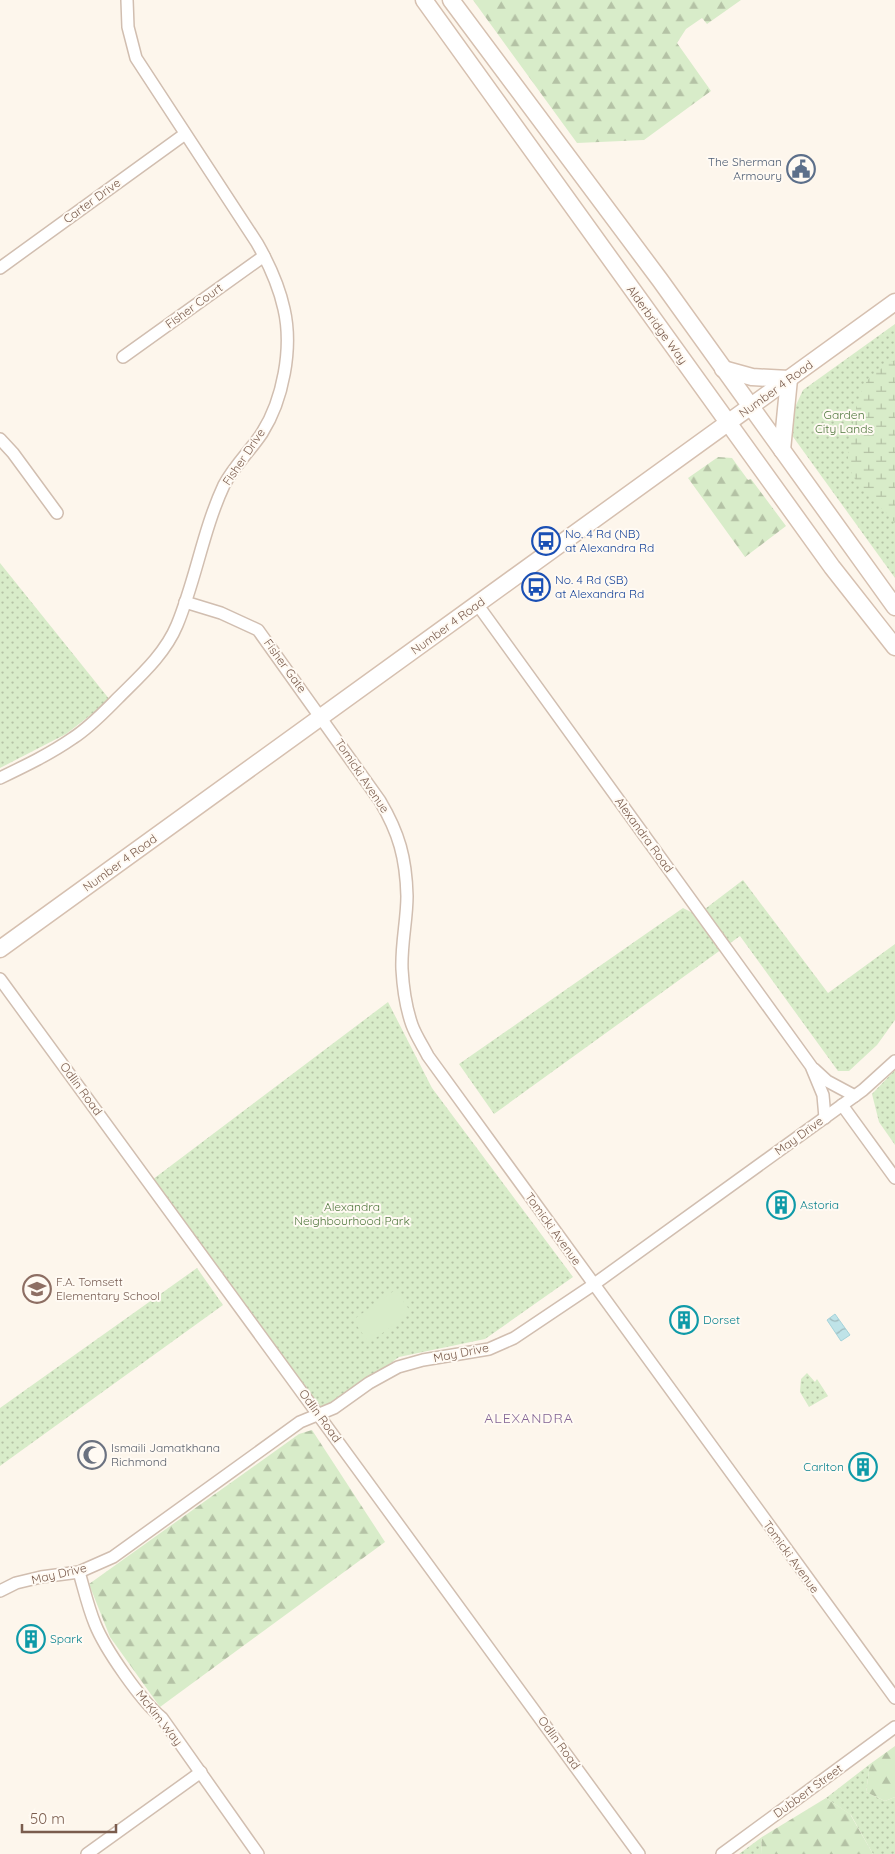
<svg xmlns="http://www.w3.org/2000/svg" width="895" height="1854" font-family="Quicksand,sans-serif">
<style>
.grass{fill:url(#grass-dots)}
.forest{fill:url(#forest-firs)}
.wetland{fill:url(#wetland-marsh)}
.garden{fill:#d8ecc9}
.water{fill:url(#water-waves);stroke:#a5d3da}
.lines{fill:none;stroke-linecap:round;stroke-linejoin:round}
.street-casing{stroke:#d1beb0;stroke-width:14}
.secondary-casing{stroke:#d6c0b0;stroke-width:19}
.street{stroke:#fff;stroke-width:11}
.secondary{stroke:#fff;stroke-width:16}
.labels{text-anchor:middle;stroke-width:4;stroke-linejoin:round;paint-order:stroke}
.service-label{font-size:12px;fill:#4e5e75;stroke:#fffaf3;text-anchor:end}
.street-label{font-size:12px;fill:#7a5c4d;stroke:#fffaf3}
.park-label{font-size:12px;fill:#537a41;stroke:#fffaf3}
.transit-label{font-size:12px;fill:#164399;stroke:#fffaf3;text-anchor:start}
.culture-label{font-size:12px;fill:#0d838f;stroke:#fffaf3;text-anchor:start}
.education-label{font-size:12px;fill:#785e54;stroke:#fffaf3;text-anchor:start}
.worship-label{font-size:12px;fill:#5b616d;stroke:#fffaf3;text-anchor:start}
.neighbourhood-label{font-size:14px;letter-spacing:1px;fill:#846695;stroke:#fffaf3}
</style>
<defs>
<pattern id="grass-dots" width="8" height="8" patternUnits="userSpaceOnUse" patternTransform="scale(1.25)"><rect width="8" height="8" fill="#d8ecc9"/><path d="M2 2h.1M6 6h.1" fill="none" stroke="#b4c2a5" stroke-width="1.8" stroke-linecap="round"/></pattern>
<pattern id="forest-firs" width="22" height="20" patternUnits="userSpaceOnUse" patternTransform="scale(1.25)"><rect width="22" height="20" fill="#d8ecc9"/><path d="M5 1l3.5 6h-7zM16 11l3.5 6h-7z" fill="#b4c2a5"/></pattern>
<pattern id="wetland-marsh" width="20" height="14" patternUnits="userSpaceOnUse" patternTransform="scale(1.25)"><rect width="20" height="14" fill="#d8ecc9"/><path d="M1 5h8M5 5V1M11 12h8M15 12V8" fill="none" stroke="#b4c2a5"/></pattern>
<pattern id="water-waves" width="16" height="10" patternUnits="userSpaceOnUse" patternTransform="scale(1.25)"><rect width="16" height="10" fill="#bfe3e8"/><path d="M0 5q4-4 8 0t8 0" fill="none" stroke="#a0bbbe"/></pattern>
</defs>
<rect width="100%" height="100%" fill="#fdf6ec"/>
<g class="grass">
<polygon points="895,324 895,578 791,434 790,418 803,390"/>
<polygon points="0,563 110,700 66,734 0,768"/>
<polygon points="743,880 828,993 895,944 895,1020 877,1045 849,1071 838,1071 740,936 494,1114 459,1064 683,908 697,915"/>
<polygon points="388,1002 432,1088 573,1277 485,1339 399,1357 323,1412 152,1180"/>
<polygon points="895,1070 895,1145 879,1122 872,1094"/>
<polygon points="197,1268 223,1305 0,1466 0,1408"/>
<polygon points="807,1373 815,1382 817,1379 828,1396 809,1407 800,1392 801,1379"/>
<polygon points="870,1764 866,1792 885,1801 895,1797 895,1854 873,1854 851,1815 826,1798"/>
<polygon points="762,1837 761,1854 739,1854"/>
</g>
<g class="forest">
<polygon points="473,0 741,0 707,24 702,18 686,29 677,43 711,91 644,140 577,143"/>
<polygon points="718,457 732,458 748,480 751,479 786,526 745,557 688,478"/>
<polygon points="312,1430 385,1542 160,1707 110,1637 89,1584 299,1434"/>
<polygon points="895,1746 895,1797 885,1801 866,1792 870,1764"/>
<polygon points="826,1798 850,1814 873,1854 761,1854 762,1837"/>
</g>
<path class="wetland" d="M 895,360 L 895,523 C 879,502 852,488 848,460 C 849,443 856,398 865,384 C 872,373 884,366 895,360 Z"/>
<polygon class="garden" points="395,1290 411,1312 369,1343 353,1320"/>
<polygon class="water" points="835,1314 850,1335 841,1341 827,1320"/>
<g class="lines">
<defs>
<g id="street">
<polyline points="0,268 185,134"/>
<polyline points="123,357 264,256"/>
<polyline points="0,439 13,453 57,513"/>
<path d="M 185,602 L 221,613 L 258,630 L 380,801 C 399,833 406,858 407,896 C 407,920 401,944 402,969 C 403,987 406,1008 412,1025 C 416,1036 423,1046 428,1056 L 895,1698"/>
<polyline points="477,604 811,1066 823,1095 825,1118"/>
<path d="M 0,778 C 25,766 50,754 73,738 C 90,727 104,712 118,698 C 140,676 165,654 177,625 C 196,579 203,530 224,485 C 234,466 250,451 262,433 C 283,400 293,348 284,309 C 279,286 269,264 257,243 L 136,58 L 128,27 L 127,0"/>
<polyline points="0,979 639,1854"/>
<polyline points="814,1069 827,1081 855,1096"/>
<polyline points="842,1105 895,1178"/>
<path d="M 79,1572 C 84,1589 88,1607 95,1624 C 105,1649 141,1701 162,1718 L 258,1854"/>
<polyline points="0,1591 16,1583 41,1577 79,1572 113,1557 300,1422 334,1408 369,1383 398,1367 423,1360 489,1349 514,1338 593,1285 863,1090 895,1061"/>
<polyline points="87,1854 201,1772"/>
<polyline points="722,1854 895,1727"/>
</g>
<g id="secondary">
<polyline points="424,0 832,567 895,647"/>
<polyline points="451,0 660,280 895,607"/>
<polyline points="723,369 752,377 789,379"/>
<polyline points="782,450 789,379"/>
<polyline points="0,949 895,302"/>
</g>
</defs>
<use href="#street" class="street-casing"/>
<use href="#secondary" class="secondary-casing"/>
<use href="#street" class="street"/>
<use href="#secondary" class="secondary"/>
</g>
<defs>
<symbol id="civic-ring" viewBox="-11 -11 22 22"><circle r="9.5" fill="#fffaf3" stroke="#5c6f8a" stroke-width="1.5"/><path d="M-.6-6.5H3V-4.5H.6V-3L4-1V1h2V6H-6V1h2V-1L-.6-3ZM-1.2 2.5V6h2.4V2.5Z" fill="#5c6f8a"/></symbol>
<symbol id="bus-ring" viewBox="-11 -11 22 22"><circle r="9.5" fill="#fffaf3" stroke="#1a4fb4" stroke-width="1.5"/><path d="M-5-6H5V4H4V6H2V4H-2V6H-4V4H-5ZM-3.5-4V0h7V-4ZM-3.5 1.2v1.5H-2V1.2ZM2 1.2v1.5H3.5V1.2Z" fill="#1a4fb4"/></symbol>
<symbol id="building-ring" viewBox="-11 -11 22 22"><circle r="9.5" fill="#fffaf3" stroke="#0f9aa8" stroke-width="1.5"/><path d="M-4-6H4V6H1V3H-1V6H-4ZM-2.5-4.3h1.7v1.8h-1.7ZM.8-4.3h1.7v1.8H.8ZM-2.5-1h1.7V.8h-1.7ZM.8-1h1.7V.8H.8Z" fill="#0f9aa8"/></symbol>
<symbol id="school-ring" viewBox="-11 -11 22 22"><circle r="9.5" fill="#fffaf3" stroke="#8d6e63" stroke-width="1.5"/><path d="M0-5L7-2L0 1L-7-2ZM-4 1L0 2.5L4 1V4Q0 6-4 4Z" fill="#8d6e63"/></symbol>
<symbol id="mosque-ring" viewBox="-11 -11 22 22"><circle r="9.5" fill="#fffaf3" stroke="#6b7280" stroke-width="1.5"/><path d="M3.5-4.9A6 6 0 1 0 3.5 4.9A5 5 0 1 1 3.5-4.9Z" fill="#6b7280"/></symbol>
</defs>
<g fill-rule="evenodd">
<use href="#civic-ring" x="785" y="153" width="32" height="32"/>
<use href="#bus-ring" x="530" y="525" width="32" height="32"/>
<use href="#bus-ring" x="520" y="571" width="32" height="32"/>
<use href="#building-ring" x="765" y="1189" width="32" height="32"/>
<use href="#school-ring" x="21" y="1273" width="32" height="32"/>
<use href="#building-ring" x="668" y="1304" width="32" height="32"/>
<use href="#mosque-ring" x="76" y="1439" width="32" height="32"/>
<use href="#building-ring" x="847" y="1451" width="32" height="32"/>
<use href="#building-ring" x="15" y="1623" width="32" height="32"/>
</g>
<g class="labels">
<g class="service-label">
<text x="782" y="166">The Sherman<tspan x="782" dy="14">Armoury</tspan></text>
</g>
<g class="street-label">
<text transform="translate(92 201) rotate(-36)" y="4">Carter Drive</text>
<text transform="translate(194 306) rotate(-36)" y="4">Fisher Court</text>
<text transform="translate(657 325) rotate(54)" y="4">Alderbridge Way</text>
<text transform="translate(776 389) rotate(-36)" y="4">Number 4 Road</text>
<text transform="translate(244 457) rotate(-56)" y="4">Fisher Drive</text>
<text transform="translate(448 626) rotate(-36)" y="4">Number 4 Road</text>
<text transform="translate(285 666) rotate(54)" y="4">Fisher Gate</text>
<text transform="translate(362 776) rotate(56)" y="4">Tomicki Avenue</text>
<text transform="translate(644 835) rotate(54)" y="4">Alexandra Road</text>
<text transform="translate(120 863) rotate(-36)" y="4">Number 4 Road</text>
<text transform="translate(81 1089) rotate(54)" y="4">Odlin Road</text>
<text transform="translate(799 1136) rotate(-36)" y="4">May Drive</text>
<text transform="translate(553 1229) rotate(54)" y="4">Tomicki Avenue</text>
<text transform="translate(461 1353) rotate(-11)" y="4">May Drive</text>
<text transform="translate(320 1416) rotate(54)" y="4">Odlin Road</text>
<text transform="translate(791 1557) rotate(54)" y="4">Tomicki Avenue</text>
<text transform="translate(59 1574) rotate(-13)" y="4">May Drive</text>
<text transform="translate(159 1718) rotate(52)" y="4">McKim Way</text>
<text transform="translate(559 1743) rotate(54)" y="4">Odlin Road</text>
<text transform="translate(808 1791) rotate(-36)" y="4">Dubbert Street</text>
</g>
<g class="park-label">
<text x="844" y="419">Garden<tspan x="844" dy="14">City Lands</tspan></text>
<text x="352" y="1211">Alexandra<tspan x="352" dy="14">Neighbourhood Park</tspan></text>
</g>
<g class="transit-label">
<text x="565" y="538">No. 4 Rd (NB)<tspan x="565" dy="14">at Alexandra Rd</tspan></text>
<text x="555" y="584">No. 4 Rd (SB)<tspan x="555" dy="14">at Alexandra Rd</tspan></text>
</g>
<g class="culture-label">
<text x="800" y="1209">Astoria</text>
<text x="703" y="1324">Dorset</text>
<text x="844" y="1471" text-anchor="end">Carlton</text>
<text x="50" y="1643">Spark</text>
</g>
<g class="education-label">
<text x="56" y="1286">F.A. Tomsett<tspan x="56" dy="14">Elementary School</tspan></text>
</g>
<g class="worship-label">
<text x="111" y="1452">Ismaili Jamatkhana<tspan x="111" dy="14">Richmond</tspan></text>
</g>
<g class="neighbourhood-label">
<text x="529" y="1423">ALEXANDRA</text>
</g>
</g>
<path d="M22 1824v8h94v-8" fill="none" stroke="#7a5c4d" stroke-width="2.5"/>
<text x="30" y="1824" font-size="15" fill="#7a5c4d" stroke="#fffaf3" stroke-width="4" paint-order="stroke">50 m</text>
</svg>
